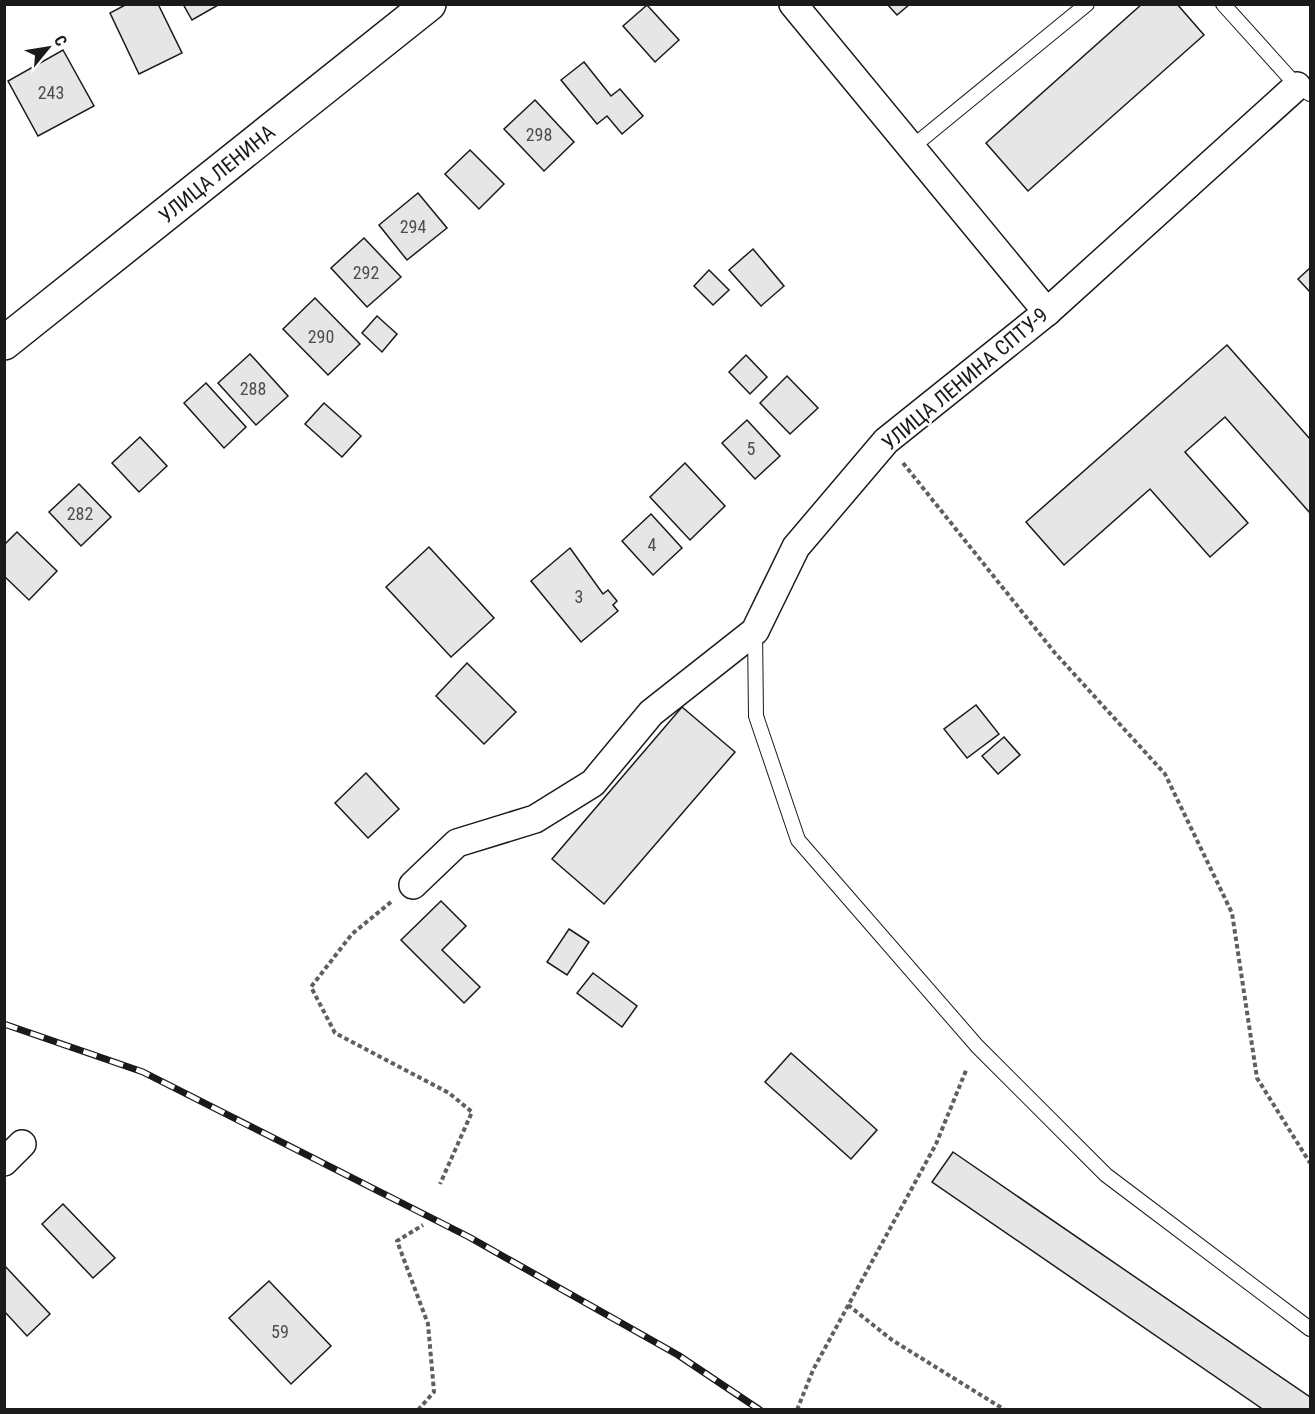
<svg xmlns="http://www.w3.org/2000/svg" width="1315" height="1414" font-family="'Roboto Condensed',sans-serif">
<style>
.building{fill:#e6e6e6;stroke:#1a1a1a;stroke-width:1.5}
.lines{fill:none;stroke-linecap:round;stroke-linejoin:round}
.lane-casing{stroke:#1a1a1a;stroke-width:16}
.street-casing{stroke:#1a1a1a;stroke-width:30}
.primary-casing{stroke:#1a1a1a;stroke-width:36}
.path{stroke:#5f5f5f;stroke-width:4;stroke-dasharray:4.5 3;stroke-linecap:butt}
.lane{stroke:#fff;stroke-width:14}
.street{stroke:#fff;stroke-width:27}
.primary{stroke:#fff;stroke-width:33}
.rail-casing{stroke:#1a1a1a;stroke-width:7}
.rail{stroke:#fff;stroke-width:4.5;stroke-dasharray:14;stroke-linecap:butt}
.labels{text-anchor:middle;stroke-width:4.5;stroke-linejoin:round;paint-order:stroke}
.number-label{font-size:18px;fill:#4d4d4d}
.street-label{font-size:21px;fill:#1a1a1a;stroke:#fff}
</style>
<rect width="100%" height="100%" fill="#fff"/>
<g class="building">
<polygon points="127,4 158,4 182,53 139,74 110,13"/>
<polygon points="183,4 220,4 192,20"/>
<polygon points="887,4 910,4 897,15"/>
<polygon points="1142,4 1177,4 1204,35 1028,191 986,143"/>
<polygon points="647,5 679,40 655,62 623,26"/>
<polygon points="63,50 94,106 38,136 8,81"/>
<polygon points="584,62 611,96 620,89 643,116 622,134 607,116 597,124 561,80"/>
<polygon points="535,100 574,142 544,171 504,129"/>
<polygon points="470,150 504,184 479,209 445,174"/>
<polygon points="418,193 447,228 407,260 379,225"/>
<polygon points="364,238 401,277 367,307 331,268"/>
<polygon points="753,249 784,286 761,306 729,270"/>
<polygon points="1310,268 1310,292 1298,279"/>
<polygon points="709,270 729,290 713,305 694,286"/>
<polygon points="315,298 360,344 328,375 283,329"/>
<polygon points="377,316 397,334 382,352 362,333"/>
<polygon points="1227,345 1310,439 1310,513 1225,417 1185,452 1248,523 1210,557 1150,489 1064,565 1026,522"/>
<polygon points="250,354 288,396 256,425 218,383"/>
<polygon points="746,355 767,377 750,394 729,372"/>
<polygon points="787,376 818,408 790,434 760,403"/>
<polygon points="206,383 246,427 224,448 184,403"/>
<polygon points="324,403 361,436 342,457 305,424"/>
<polygon points="747,420 780,456 755,479 722,443"/>
<polygon points="140,437 167,466 139,492 112,463"/>
<polygon points="685,463 725,506 690,540 650,497"/>
<polygon points="79,484 111,517 81,546 49,512"/>
<polygon points="651,514 682,548 653,575 622,541"/>
<polygon points="17,532 57,571 29,600 4,576 4,545"/>
<polygon points="429,547 494,618 451,657 386,587"/>
<polygon points="570,548 603,594 608,590 617,601 613,605 618,611 581,642 531,581"/>
<polygon points="467,663 516,712 484,744 436,696"/>
<polygon points="976,705 999,734 967,758 944,729"/>
<polygon points="682,707 735,752 604,904 552,859"/>
<polygon points="1004,737 1020,755 998,774 982,756"/>
<polygon points="366,773 399,809 368,838 335,803"/>
<polygon points="441,901 466,926 442,950 480,987 464,1003 401,940"/>
<polygon points="569,929 589,942 567,975 547,962"/>
<polygon points="593,973 637,1006 622,1027 577,993"/>
<polygon points="791,1053 877,1130 851,1159 765,1082"/>
<polygon points="953,1152 1310,1397 1310,1410 1264,1410 932,1182"/>
<polygon points="63,1204 115,1258 93,1278 42,1224"/>
<polygon points="4,1265 50,1314 27,1336 4,1311"/>
<polygon points="269,1281 331,1346 291,1384 229,1318"/>
</g>
<g class="lines">
<defs>
<g id="lane">
<polyline points="1223,4 1297,86 1310,94"/>
<polyline points="911,148 1087,4"/>
<polyline points="755,631 756,716 798,840 977,1046 1106,1175 1310,1329"/>
</g>
<g id="street">
<polyline points="793,4 1047,312"/>
<polyline points="413,885 457,843 535,819 593,783 651,713 755,631 796,547 886,441 1047,312 1297,86"/>
<polyline points="4,1162 22,1144"/>
</g>
<polyline id="primary" points="4,343 429,4"/>
</defs>
<use href="#lane" class="lane-casing"/>
<use href="#street" class="street-casing"/>
<use href="#primary" class="primary-casing"/>
<g class="path">
<polyline points="903,463 1055,653 1165,774 1232,913 1257,1078 1310,1163"/>
<polyline points="391,902 352,934 311,987 335,1033 449,1093 472,1112 440,1184"/>
<polyline points="848,1305 892,1340 1005,1410"/>
<polyline points="418,1410 434,1392 428,1324 397,1241 423,1225"/>
<polyline points="797,1410 813,1370 936,1144 967,1068"/>
</g>
<use href="#lane" class="lane"/>
<use href="#street" class="street"/>
<use href="#primary" class="primary"/>
<defs>
<polyline id="rail" points="4,1024 143,1072 469,1237 678,1355 760,1410"/>
</defs>
<use href="#rail" class="rail-casing"/>
<use href="#rail" class="rail"/>
</g>
<g class="labels">
<g class="number-label">
<text x="51" y="99">243</text>
<text x="539" y="141">298</text>
<text x="413" y="233">294</text>
<text x="366" y="279">292</text>
<text x="321" y="343">290</text>
<text x="253" y="395">288</text>
<text x="751" y="455">5</text>
<text x="80" y="520">282</text>
<text x="652" y="551">4</text>
<text x="579" y="603">3</text>
<text x="280" y="1338">59</text>
</g>
<g class="street-label">
<text transform="translate(217 174) rotate(-39)" y="7">УЛИЦА ЛЕНИНА</text>
<text transform="translate(965 379) rotate(-40)" y="7">УЛИЦА ЛЕНИНА СПТУ-9</text>
</g>
</g>
<rect width="1315" height="1414" fill="none" stroke="#1a1a1a" stroke-width="12"/>
<g transform="translate(48 48) rotate(60)" stroke="#ffffff" stroke-width="4.5" paint-order="stroke">
<path d="M0-4.5L10 22L0 15L-10 22Z" fill="#1a1a1a"/>
<text y="-9" font-size="16" font-weight="bold" text-anchor="middle" fill="#1a1a1a">С</text>
</g>
</svg>
